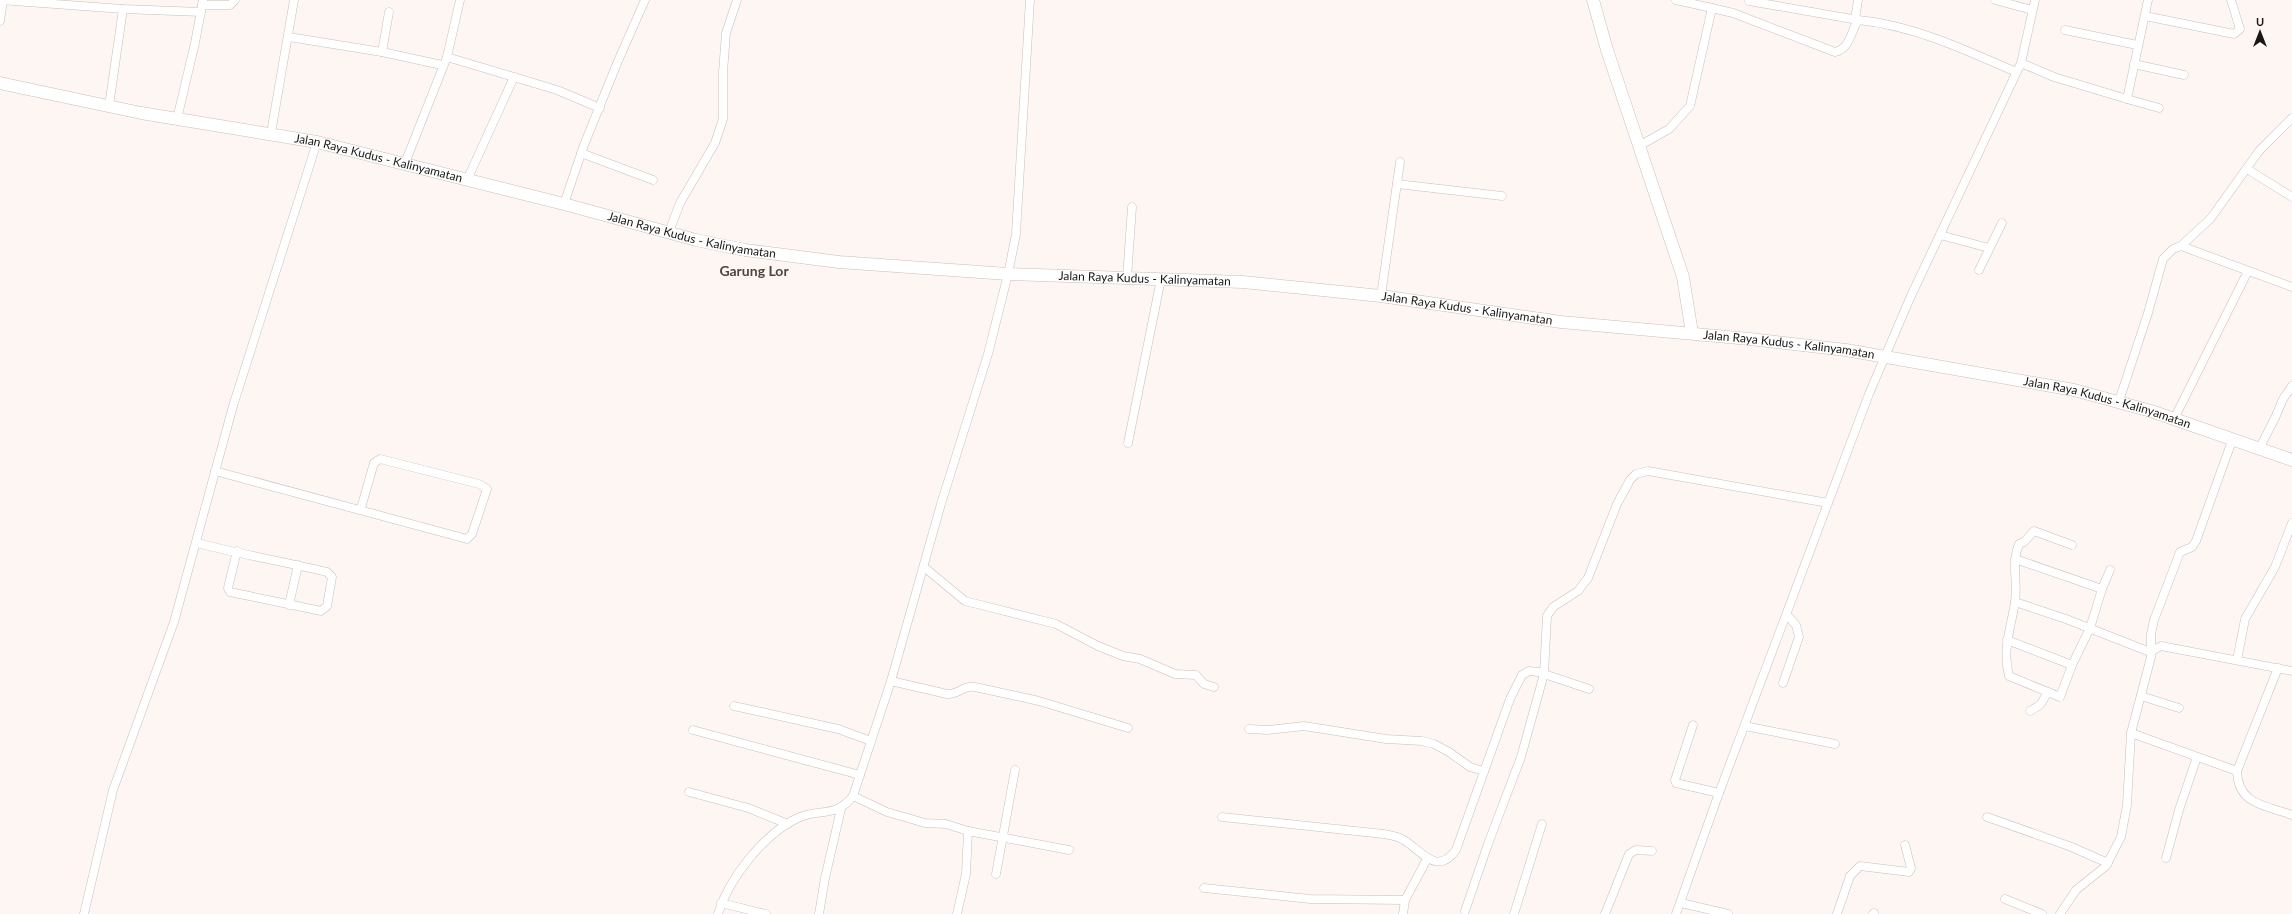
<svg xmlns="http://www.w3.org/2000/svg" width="2292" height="914" font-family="Lato,sans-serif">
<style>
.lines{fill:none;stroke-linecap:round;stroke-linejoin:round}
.street-casing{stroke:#c7bfbb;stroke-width:9}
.secondary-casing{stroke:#c7bfbb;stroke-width:13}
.street{stroke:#fff;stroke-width:8}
.secondary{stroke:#fff;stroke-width:12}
.labels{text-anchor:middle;stroke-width:3;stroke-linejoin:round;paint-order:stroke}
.street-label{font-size:12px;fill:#1a1716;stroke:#fef6f3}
.quarter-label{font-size:14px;font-weight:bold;fill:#4d4643;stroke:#fef6f3}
</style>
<rect width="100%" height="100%" fill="#fef6f3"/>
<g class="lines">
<defs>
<g id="street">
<polyline points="0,0 123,9 201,12"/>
<polyline points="1676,0 1712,8"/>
<polyline points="1995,0 2032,10"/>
<polyline points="1749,1 1858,20"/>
<polyline points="202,5 230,5 235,0"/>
<polyline points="2145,16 2234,34 2240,29 2231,0"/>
<polyline points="1855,19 1858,0"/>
<polyline points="0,21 3,0"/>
<polyline points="2065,30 2137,45"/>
<polyline points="289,37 382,52 442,65"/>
<polyline points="382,52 389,12"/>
<polyline points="447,57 460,0"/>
<polyline points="2021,63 2054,77 2127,99 2148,0"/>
<polyline points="2134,64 2184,75"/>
<polyline points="2127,99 2159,108"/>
<polyline points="109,106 123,9"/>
<polyline points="177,119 195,43 203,0"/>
<polyline points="271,133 294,0"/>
<path d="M 1639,146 L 1669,129 L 1690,106 L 1712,8 L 1733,13 L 1835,52 C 1850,49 1851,31 1858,20 C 1912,25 1966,50 2016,72"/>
<polyline points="581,153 653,180"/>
<polyline points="405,163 447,57 557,90 600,108"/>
<polyline points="2247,169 2292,197"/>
<polyline points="467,180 514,77"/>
<polyline points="1397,184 1502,196"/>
<polyline points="564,204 584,145 618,61 645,0"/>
<polyline points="669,232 680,203 715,143 723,119 723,72 726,33 737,0"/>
<polyline points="1940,235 1989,248"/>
<polyline points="2181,246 2292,287"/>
<polyline points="1979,270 2002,223"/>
<polyline points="1127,278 1132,207"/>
<polyline points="1381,296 1400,162"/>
<polyline points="2119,401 2148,313 2163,259 2173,249 2181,246 2211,218 2259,151 2292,118"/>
<polyline points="2174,419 2248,271"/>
<polyline points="1128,443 1161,279"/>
<polyline points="2260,447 2275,418 2283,399 2292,386"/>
<polyline points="215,471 467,539 472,534 487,489 479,484 380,459 374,463 361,508"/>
<path d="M 197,543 C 240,554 284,562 327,572 L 332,577 L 327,606 L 321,611 L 230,592 L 228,588 L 237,551"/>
<polyline points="2015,559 2102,589 2090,628 2072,665"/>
<polyline points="924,567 965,601 1056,624 1098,646 1123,656 1140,659 1175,674 1196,675 1204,684 1214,687"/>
<polyline points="2102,589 2110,570"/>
<polyline points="2015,602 2066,619 2150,652"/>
<polyline points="289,605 298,565"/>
<path d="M 2007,640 L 2072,665 L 2060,697 L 2009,676 C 2002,649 2011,628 2015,602 C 2018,582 2011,563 2019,544 L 2024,542 L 2034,531 L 2072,545"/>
<polyline points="2150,652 2161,646 2292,671"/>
<polyline points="2237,660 2245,619 2275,567 2292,523"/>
<path d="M 891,681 L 947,694 C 958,695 963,685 975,687 L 1039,701 L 1128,728"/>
<polyline points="1783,683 1799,637 1796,625 1787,615"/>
<polyline points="2141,696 2179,708"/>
<polyline points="734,706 838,729 871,741"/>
<polyline points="2030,711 2040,705 2048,692"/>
<polyline points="1693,725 1675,780 1676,783 1719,793"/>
<polyline points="1745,726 1835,744"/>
<polyline points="1249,729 1267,730 1304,726 1386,739 1422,741 1434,744 1449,752 1470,767 1484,771"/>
<polyline points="693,730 860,775"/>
<path d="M 2131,733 L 2237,771 C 2238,805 2265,805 2292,815"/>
<polyline points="2237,771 2278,668"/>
<polyline points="689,792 748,808 788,824"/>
<polyline points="853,796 887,812 925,823 946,824 968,831 966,874 957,914"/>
<path d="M 1222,817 L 1384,834 C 1390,835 1397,836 1402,839 C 1422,850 1436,877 1456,850 L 1510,699 L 1522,675 L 1529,671 L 1538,672 L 1589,689"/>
<polyline points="1987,817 2069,846 2108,863"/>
<polyline points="968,831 1069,850"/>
<polyline points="2166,858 2179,810 2197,757"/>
<polyline points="996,874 1015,770"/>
<polyline points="1204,888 1310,899 1405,900"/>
<polyline points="2005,899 2042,914"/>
<polyline points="721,903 766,914"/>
<polyline points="1681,903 1728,914"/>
<polyline points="1465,911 1488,844 1521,757 1544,674 1547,616 1553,607 1578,591 1588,578 1617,504 1630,480 1636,474 1648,471 1828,503"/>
<polyline points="84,914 113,790 174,622 233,406 317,142"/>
<path d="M 718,914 C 729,878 765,832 800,817 C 821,809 837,817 853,796 L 891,681 L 941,504 L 988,354 L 1008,274 L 1016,234 L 1030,0"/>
<polyline points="819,914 825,878 841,809"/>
<polyline points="1403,914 1405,900 1427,859"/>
<polyline points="1514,914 1542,824"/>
<polyline points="1605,914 1629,854 1636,850 1652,851"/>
<polyline points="1676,914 1719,793 1869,394 1910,298 2021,63 2035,0"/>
<polyline points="1837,914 1850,876 1860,866 1909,872 1911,868 1905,845"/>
<polyline points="1873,914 1874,913"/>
<polyline points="2060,914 2076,890 2106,866 2121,837 2127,805 2131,733 2151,657 2151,634 2154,620 2180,552 2192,547 2196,541 2233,438"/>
</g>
<g id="secondary">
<polyline points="1593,0 1607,50 1683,277 1692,333"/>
<path id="s1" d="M 0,83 L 141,113 L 317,142 L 564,204 L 696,240 L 745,250 L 839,262 L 1008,274 L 1243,282 L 1381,296 L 1561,322 L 1750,339 L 1846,350 L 2074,390 L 2151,411 L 2292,460"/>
</g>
</defs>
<use href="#street" class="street-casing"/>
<use href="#secondary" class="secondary-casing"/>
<use href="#street" class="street"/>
<use href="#secondary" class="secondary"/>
</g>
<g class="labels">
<g class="street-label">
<text dy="4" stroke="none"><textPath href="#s1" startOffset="386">Jalan Raya Kudus - Kalinyamatan</textPath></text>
<text dy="4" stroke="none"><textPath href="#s1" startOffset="709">Jalan Raya Kudus - Kalinyamatan</textPath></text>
<text dy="4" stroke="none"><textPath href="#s1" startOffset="1165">Jalan Raya Kudus - Kalinyamatan</textPath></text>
<text dy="4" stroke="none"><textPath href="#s1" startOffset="1489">Jalan Raya Kudus - Kalinyamatan</textPath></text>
<text dy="4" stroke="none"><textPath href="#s1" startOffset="1813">Jalan Raya Kudus - Kalinyamatan</textPath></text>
<text dy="4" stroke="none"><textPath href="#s1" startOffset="2137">Jalan Raya Kudus - Kalinyamatan</textPath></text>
</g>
<g class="quarter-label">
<text x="754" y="276">Garung Lor</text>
</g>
</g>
<g transform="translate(2260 32)" stroke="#fef6f3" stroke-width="3" paint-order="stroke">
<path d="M0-3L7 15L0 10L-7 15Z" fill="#1a1716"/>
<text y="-6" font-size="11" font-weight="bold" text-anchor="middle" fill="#1a1716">U</text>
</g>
</svg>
